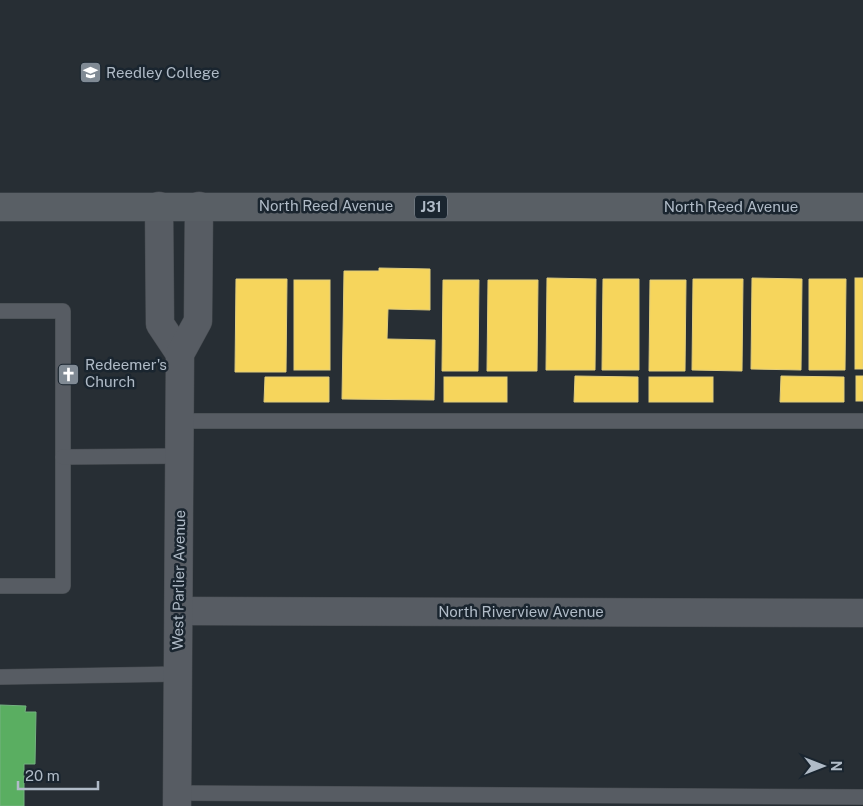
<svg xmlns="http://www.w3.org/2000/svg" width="863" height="806" font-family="'Public Sans',sans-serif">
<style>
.homes{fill:#f6d55c;stroke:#e1cd7c}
.public{fill:#5aae61;stroke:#74b280}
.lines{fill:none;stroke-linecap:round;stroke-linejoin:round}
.service-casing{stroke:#454a4f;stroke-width:16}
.minor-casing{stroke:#454a4f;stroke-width:29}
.tertiary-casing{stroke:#454a4f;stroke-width:29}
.primary-casing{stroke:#444b51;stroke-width:29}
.service{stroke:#575c63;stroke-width:15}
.minor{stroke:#575c63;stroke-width:28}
.tertiary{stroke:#575c63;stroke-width:28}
.primary{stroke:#595f65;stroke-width:28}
.labels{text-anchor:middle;stroke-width:5;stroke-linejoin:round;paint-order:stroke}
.shield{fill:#1a252f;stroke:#838e99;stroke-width:1}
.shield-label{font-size:14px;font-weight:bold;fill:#b0bbc7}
.poi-label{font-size:15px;fill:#b0bbc7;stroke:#1a252f;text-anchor:start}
.street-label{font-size:15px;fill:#b0bbc7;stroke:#1a252f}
</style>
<rect width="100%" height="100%" fill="#272e34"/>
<g class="homes">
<polygon points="379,268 430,269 430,310 388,309 387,339 435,340 434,400 342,399 344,271 379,271"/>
<polygon points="547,278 596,279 595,370 546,370"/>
<polygon points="752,278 802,279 801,370 751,369"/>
<rect x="855" y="278" width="8" height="91"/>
<polygon points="236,279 287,279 286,372 235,372"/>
<polygon points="603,279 639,279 639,370 602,370"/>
<polygon points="693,279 743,279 742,371 692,370"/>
<polygon points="809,279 846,279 845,370 809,370"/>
<rect x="294" y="280" width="36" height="90"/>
<polygon points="443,280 479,280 478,371 442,371"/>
<polygon points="488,280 538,280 537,371 487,371"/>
<polygon points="650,280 686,280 685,371 649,371"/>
<polygon points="575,376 638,377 638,402 574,402"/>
<polygon points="781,376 844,377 844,402 780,402"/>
<rect x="856" y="376" width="7" height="25"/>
<polygon points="265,377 329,377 329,402 264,402"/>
<rect x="444" y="377" width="63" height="25"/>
<rect x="649" y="377" width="64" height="25"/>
</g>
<polygon class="public" points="0,705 26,706 25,712 36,712 35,764 24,764 24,806 0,806"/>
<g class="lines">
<defs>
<g id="service">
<polyline points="0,311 63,311 63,586 0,586"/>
<polyline points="180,421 863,421"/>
<polyline points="63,457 180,456"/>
<polyline points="0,677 178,674"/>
<polyline points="177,793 863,797"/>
</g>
<polyline id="minor" points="179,611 863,613"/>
<g id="tertiary">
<polyline points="159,206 160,324 180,354"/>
<polyline points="177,806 180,354 198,321 199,206"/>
</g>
<polyline id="primary" points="0,207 863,207"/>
</defs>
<use href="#service" class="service-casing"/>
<use href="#minor" class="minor-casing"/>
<use href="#tertiary" class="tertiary-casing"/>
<use href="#primary" class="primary-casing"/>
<use href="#service" class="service"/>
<use href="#minor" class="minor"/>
<use href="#tertiary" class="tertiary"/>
<use href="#primary" class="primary"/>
</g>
<defs>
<symbol id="university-square" viewBox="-11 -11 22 22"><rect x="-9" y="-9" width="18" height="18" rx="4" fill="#808a94" stroke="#1a252f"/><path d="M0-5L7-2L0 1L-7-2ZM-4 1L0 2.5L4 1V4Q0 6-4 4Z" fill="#fff"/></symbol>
<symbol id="church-square" viewBox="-11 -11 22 22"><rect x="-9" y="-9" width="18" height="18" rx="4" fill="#808a94" stroke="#1a252f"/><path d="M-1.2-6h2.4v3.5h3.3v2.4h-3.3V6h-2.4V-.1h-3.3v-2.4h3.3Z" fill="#fff"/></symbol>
</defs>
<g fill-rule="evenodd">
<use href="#university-square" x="78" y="60" width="25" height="25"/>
<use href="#church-square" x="56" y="362" width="25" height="25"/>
</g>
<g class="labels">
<rect class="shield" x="415" y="195.5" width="32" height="23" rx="4"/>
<g class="shield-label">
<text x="431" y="212">J31</text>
</g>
<g class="poi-label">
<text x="106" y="78">Reedley College</text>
<text x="85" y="370">Redeemer's<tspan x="85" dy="17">Church</tspan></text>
</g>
<g class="street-label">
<text x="326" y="211">North Reed Avenue</text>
<text x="731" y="212">North Reed Avenue</text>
<text transform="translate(179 580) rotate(-89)" y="5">West Parlier Avenue</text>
<text x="521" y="617">North Riverview Avenue</text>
</g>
</g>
<g transform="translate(823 766) rotate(90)" stroke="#1a252f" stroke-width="4" paint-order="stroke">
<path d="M0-4L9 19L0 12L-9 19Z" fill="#b0bbc7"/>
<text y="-8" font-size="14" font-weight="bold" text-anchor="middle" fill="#b0bbc7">N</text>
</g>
<path d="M18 781v8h80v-8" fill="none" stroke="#b0bbc7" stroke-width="2.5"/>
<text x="25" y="781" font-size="15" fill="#b0bbc7" stroke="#1a252f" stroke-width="4" paint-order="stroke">20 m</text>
</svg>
